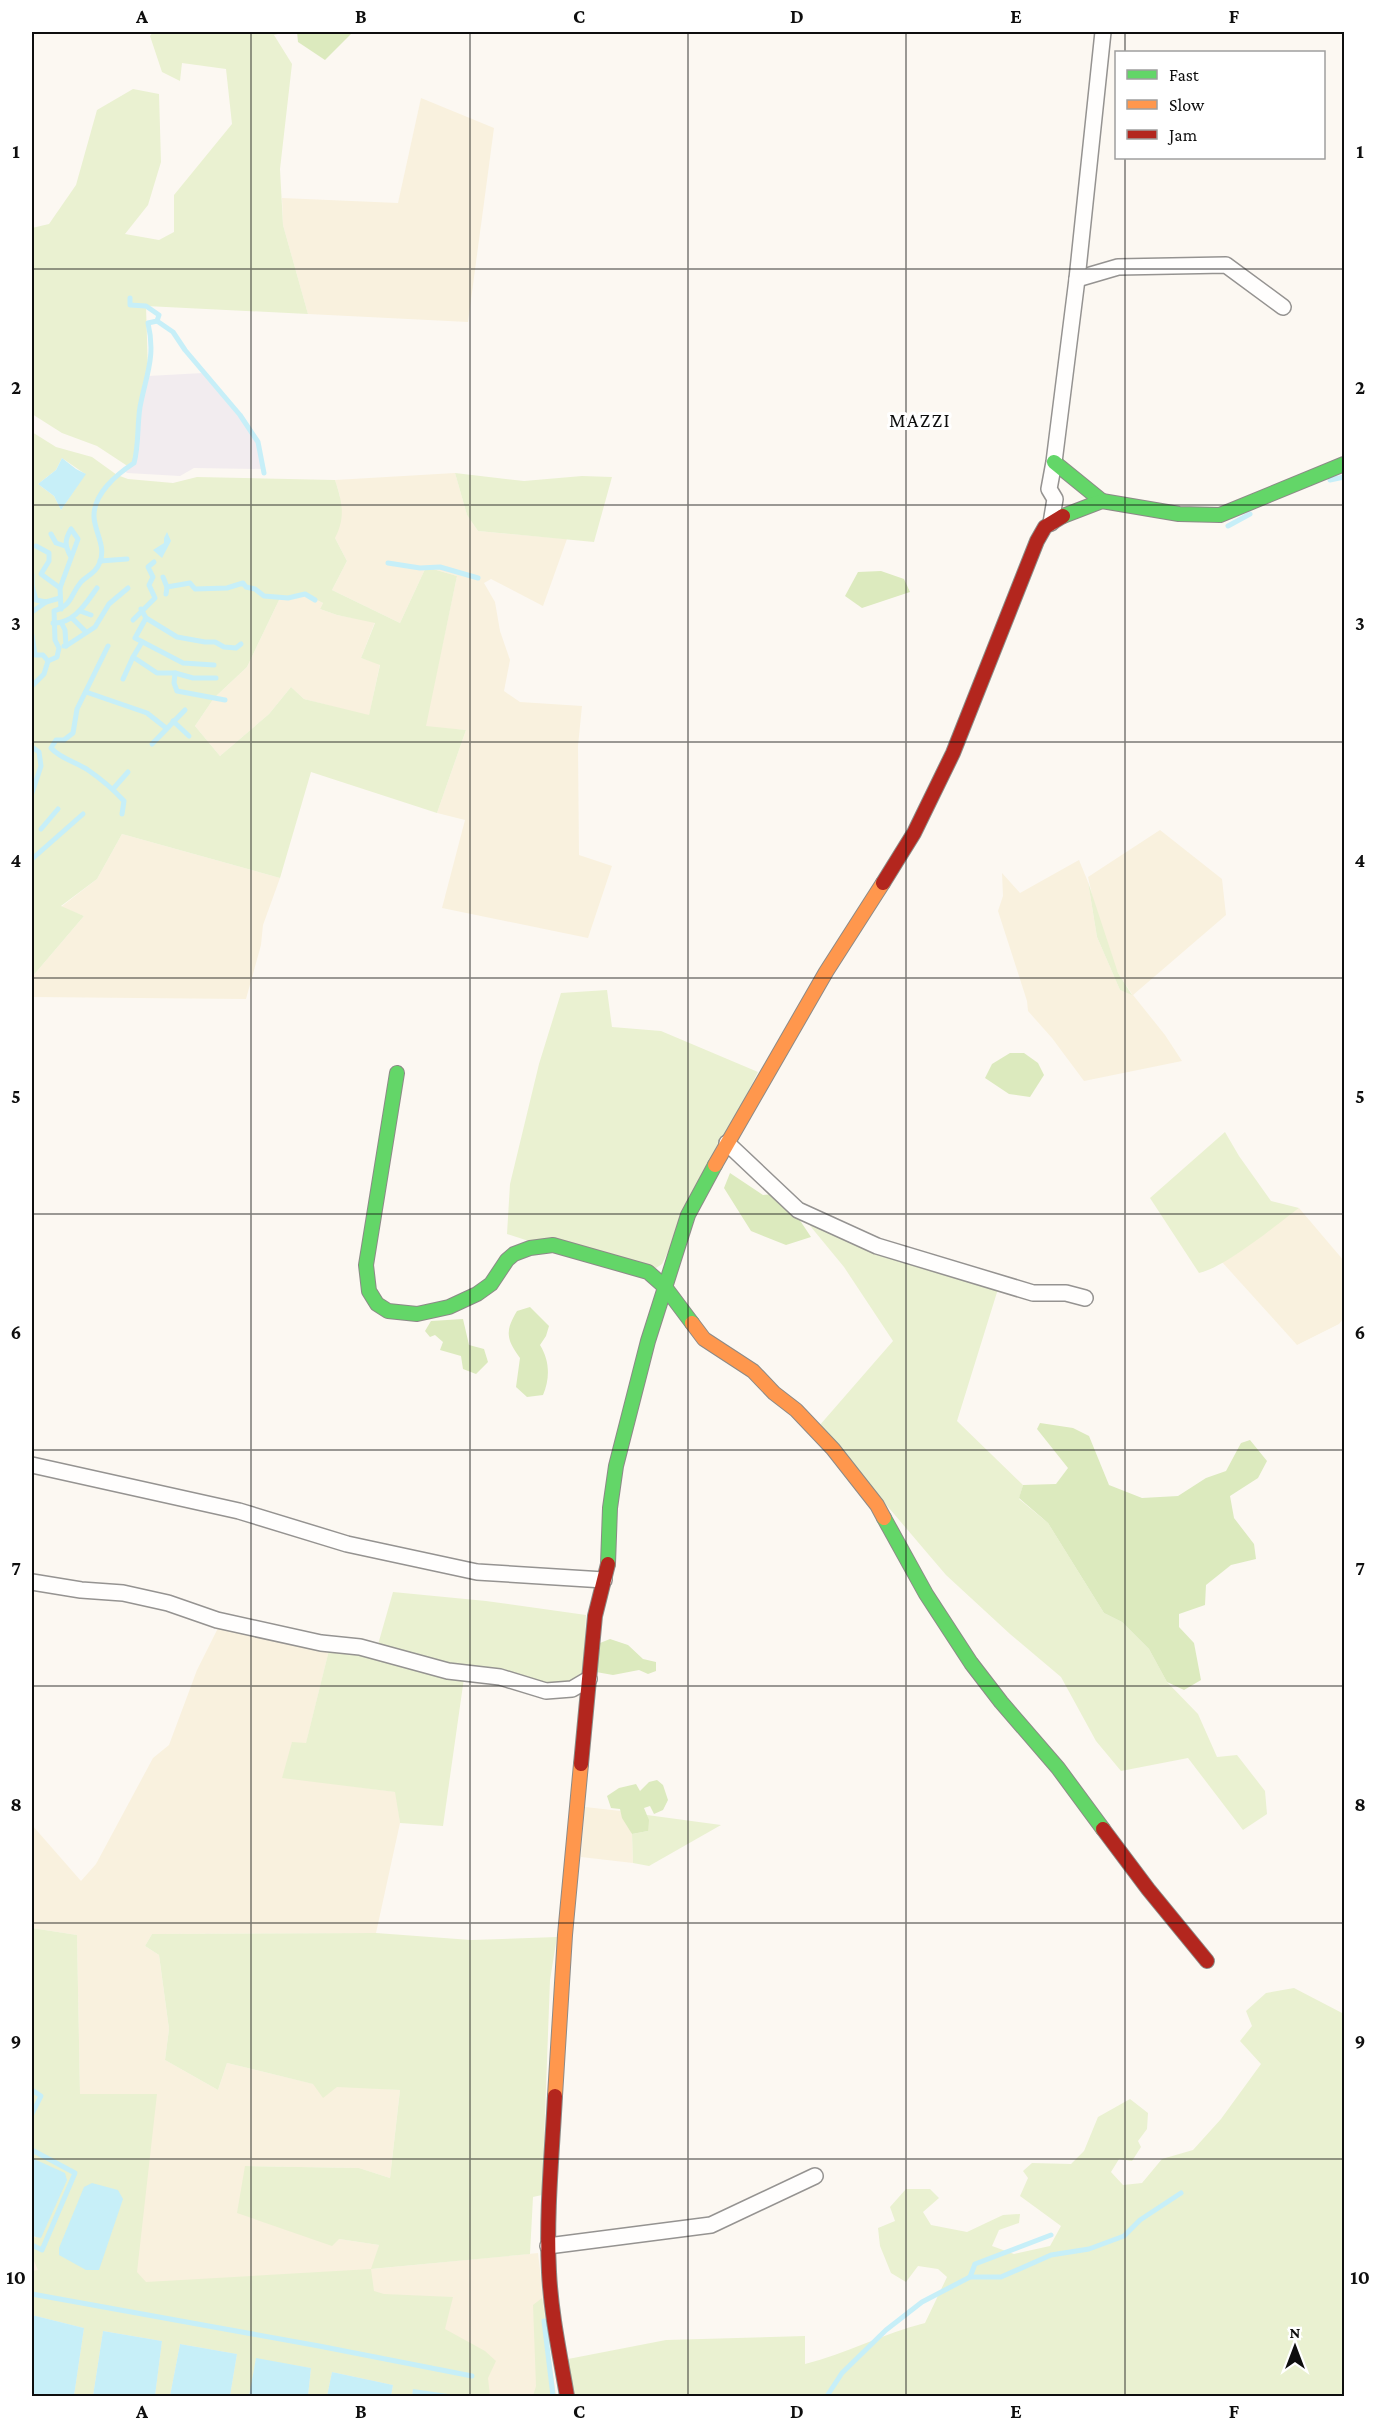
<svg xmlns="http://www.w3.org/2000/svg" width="1376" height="2428" font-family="'Crimson Pro',serif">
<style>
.industrial{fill:#f2ecef}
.farmland{fill:#f9f1de}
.green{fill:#eaf1d1;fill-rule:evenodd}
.forest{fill:#dceabe}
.water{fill:#c7eff8}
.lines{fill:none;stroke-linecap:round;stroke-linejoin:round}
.stream{stroke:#c7eff8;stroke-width:5}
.street-casing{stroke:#959391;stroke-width:18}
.fast-casing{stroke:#8c8a87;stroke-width:16}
.slow-casing{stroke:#8c8a87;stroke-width:16}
.jam-casing{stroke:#8c8a87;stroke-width:16}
.street{stroke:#fffefd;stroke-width:15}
.fast{stroke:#63d668;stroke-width:14}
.slow{stroke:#ff974d;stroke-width:14}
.jam{stroke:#b3261e;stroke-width:14}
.grid{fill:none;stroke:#0e0e0e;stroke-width:1.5;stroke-opacity:0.55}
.labels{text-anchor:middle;stroke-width:6;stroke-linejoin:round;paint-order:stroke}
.quarter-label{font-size:20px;letter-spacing:1.5px;fill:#0e0e0e;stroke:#fff}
.neatline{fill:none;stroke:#0e0e0e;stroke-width:2}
.grid-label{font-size:20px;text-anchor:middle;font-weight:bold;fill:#0e0e0e}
</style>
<rect width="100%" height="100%" fill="#fcf8f2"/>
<polygon class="industrial" points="203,373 240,415 258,442 263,469 194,468 180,476 127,473 124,470 134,463 136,455 140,407 148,376"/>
<g class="farmland">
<polygon points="421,98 494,128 468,322 308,314 283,225 282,198 398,203"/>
<polygon points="455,473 467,515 478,531 567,539 543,606 491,579 484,583 495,602 500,631 510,660 504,691 520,702 582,706 578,746 579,855 612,866 588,938 442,908 465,820 437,813 466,730 425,727 457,576 426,567 400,623 332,590 347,561 335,538 340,496 335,480"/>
<polygon points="305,594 323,603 320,609 337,615 375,622 361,658 380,664 369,716 304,699 291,687 269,714 220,756 195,726 214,698 247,667 280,598"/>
<polygon points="1160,830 1222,879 1226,915 1133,995 1165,1035 1182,1061 1084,1081 1052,1038 1028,1011 1027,1001 998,911 1003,896 1002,873 1020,893 1079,860 1088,882 1097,937 1120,990 1132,994 1118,973 1101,934 1088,877"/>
<polygon points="122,834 280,878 263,925 261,945 246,999 32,997 32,977 84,916 61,907 97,879"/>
<polygon points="1299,1208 1344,1261 1344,1318 1339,1324 1297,1345 1222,1262"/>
<polygon points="218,1628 329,1650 306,1744 283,1777 396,1792 400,1823 376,1933 152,1934 145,1946 159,1955 169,2029 165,2060 218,2090 227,2063 314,2084 400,2090 390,2178 359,2168 246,2166 339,2239 379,2245 372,2269 538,2253 550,2355 536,2396 32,2396 32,2088 75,2132 156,2094 80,2094 77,1935 32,1928 32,1825 81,1881 96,1864 153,1758 169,1745 197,1670"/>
<polygon points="585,1807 621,1811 632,1834 633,1863 581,1857"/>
</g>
<g class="green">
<polygon points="153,32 286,32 274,35 292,64 280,169 283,225 308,314 146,306 148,372 140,407 134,463 129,467 97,446 62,433 32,414 32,228 49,224 76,185 97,110 133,89 159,94 161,162 148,205 125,234 159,240 174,232 174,195 232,124 226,69 182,63 180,81 162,72 150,36"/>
<path d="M 32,432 L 56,447 L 92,457 L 117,475 L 128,479 L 173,483 L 197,477 L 335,480 C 342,501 346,517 335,538 L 347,561 L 332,590 L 400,623 L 426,567 L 457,576 L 426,726 L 466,730 L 437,813 L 311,772 L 280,878 L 122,834 L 97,879 L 61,906 L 84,916 L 32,977 ZM 62,458 L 85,474 L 61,510 L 54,496 L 38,484 L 56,470 ZM 305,594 L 323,603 L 320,609 L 337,615 L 375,623 L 361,658 L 380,665 L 369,715 L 304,699 L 291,687 L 269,714 L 220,756 L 195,726 L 214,698 L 247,667 L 280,598 Z"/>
<polygon points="455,473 524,481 582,476 612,477 594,542 478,531 467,515"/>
<polygon points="1088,882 1118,973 1132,995 1120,990 1097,937"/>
<polygon points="607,990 612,1027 661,1031 758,1072 662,1264 653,1270 535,1243 507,1234 510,1184 539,1064 561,993"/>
<path d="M 1225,1132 L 1239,1156 L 1271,1201 L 1299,1208 C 1275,1226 1225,1267 1199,1273 L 1150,1198 Z"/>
<polygon points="802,1216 889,1258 998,1289 957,1421 1023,1485 1019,1499 1048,1523 1104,1613 1122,1622 1149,1649 1167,1682 1198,1714 1217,1757 1237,1755 1265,1791 1267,1814 1243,1830 1188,1758 1121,1771 1096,1741 1061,1677 1010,1634 946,1575 819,1426 893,1341 844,1267"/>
<polygon points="393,1592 486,1601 586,1615 583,1675 575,1683 547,1685 449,1667 377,1648"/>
<polygon points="329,1650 359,1651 464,1678 443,1826 400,1823 395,1792 282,1778 292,1742 306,1743"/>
<polygon points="647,1815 721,1825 649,1866 633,1863 632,1834 648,1831"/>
<polygon points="32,1928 77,1935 80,2094 157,2094 137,2272 146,2282 371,2269 379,2245 339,2239 332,2246 237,2213 245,2166 359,2168 390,2178 400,2090 337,2087 323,2098 313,2084 227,2063 218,2090 165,2060 169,2029 159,1955 145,1946 152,1934 376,1933 471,1940 557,1937 550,1980 542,2195 533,2197 530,2254 371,2269 374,2291 384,2294 453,2297 445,2329 485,2351 496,2361 488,2378 490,2396 462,2396 413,2390 412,2396 391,2396 393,2385 332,2372 327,2396 308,2396 311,2368 256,2359 249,2396 230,2396 237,2354 180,2344 170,2396 155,2396 162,2341 103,2331 93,2396 74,2396 84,2328 32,2315 32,2271 38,2270 34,2261 32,2260 32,2236 36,2238 34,2159 32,2166"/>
<path d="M 1294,1988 L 1344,2014 L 1344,2396 L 572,2396 L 568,2359 L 666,2340 L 805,2336 L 805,2364 C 846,2354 884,2333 925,2323 L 947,2277 L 938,2269 L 918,2266 L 906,2282 L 891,2273 L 880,2246 L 878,2228 L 895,2221 L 890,2207 L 906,2189 L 930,2189 L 939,2198 L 923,2212 L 931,2225 L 967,2232 L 1003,2215 L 1020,2214 L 1019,2223 L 999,2230 L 992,2246 L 1014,2254 L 1050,2246 L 1061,2226 L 1020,2196 L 1028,2178 L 1023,2171 L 1032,2163 L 1071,2164 L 1084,2151 L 1098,2117 L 1130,2099 L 1148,2113 L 1147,2129 L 1138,2141 L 1141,2147 L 1132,2161 L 1119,2159 L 1111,2172 L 1123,2185 L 1142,2183 L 1162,2159 L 1193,2150 L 1221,2119 L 1261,2064 L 1240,2041 L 1252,2026 L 1246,2011 L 1266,1993 Z"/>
<polygon points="542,2298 556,2396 533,2396 536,2386 533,2305"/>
</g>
<g class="forest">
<polygon points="297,32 353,32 325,60 298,42"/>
<polygon points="881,571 904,579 910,592 862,608 845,596 858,572"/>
<polygon points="1010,1053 1024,1053 1038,1063 1044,1075 1030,1097 1009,1094 985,1078 992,1064"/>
<polygon points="730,1173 763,1195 773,1194 795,1213 811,1237 786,1245 751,1231 724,1188"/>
<path d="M 530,1307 L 549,1326 L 546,1336 L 540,1345 C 550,1361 550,1379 543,1395 L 527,1397 L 516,1387 L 520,1358 C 506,1339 505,1331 517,1311 Z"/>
<polygon points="463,1319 469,1345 484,1349 488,1362 476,1374 463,1369 461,1356 440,1350 443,1342 435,1335 430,1337 425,1331 431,1321"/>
<polygon points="1040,1423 1073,1428 1089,1436 1109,1485 1142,1498 1178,1496 1206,1478 1226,1471 1241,1443 1250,1440 1267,1461 1258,1478 1230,1496 1234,1518 1254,1544 1256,1559 1231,1565 1206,1585 1205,1605 1179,1614 1179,1627 1194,1643 1201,1680 1184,1690 1167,1682 1149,1649 1122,1622 1104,1613 1048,1523 1019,1498 1023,1485 1056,1484 1068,1468 1037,1429"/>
<polygon points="610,1639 628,1645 643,1659 656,1662 656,1671 648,1674 639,1670 613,1675 596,1672 600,1643"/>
<polygon points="657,1780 663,1785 668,1800 663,1810 654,1814 650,1806 644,1808 649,1820 648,1831 632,1834 622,1818 620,1809 611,1808 607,1796 619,1788 636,1784 640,1791 649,1782"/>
</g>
<g class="water">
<polygon points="62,458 76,469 86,474 61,510 54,496 38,484 56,470"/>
<polygon points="167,532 171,541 162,558 153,550 164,543 164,538"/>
<polygon points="34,2159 65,2173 67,2180 41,2238 32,2236 32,2166"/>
<polygon points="92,2183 118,2190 123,2199 99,2270 86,2270 59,2255 59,2248 84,2187"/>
<polygon points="32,2315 84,2328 74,2396 32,2396"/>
<polygon points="103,2331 162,2341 155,2396 93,2396"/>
<polygon points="180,2344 237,2354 230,2396 170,2396"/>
<polygon points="256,2358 311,2368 308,2396 249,2396"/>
<polygon points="332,2372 393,2385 391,2396 327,2396"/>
<polygon points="413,2389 462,2396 412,2396"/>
</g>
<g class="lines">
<g class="stream">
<polyline points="157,321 173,332 185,350 240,415 258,442 264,473"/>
<polyline points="1330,480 1344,477"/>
<polyline points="1228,526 1250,514"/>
<polyline points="51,534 56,543 65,546"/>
<polyline points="36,546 49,553 49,561 41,574 60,588"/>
<polyline points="100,561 127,559"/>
<polyline points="388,563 420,568 440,567 478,578"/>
<polyline points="32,575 32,587"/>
<polyline points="163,577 167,587 166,594"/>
<polyline points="32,586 36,600 46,602 60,598"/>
<polyline points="167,587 190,583 195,589 227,588 243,583 246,587 255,589 264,596 288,598 305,594 315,600"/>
<path d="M 61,609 L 60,588 L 78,539 L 71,529 C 64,541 65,546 71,557"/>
<polyline points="141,609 146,618 177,637 205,642 215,642 224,647 236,648 241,644"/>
<polyline points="80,611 91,615"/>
<polyline points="32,612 46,602"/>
<polyline points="72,618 86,632"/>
<polyline points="146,618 135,638 183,663 214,665"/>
<polyline points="133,620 155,598 149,585 153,577 148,567 154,562"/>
<path d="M 53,623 C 74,624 86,603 97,588"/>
<polyline points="62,624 65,630 66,646 64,646"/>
<polyline points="32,635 35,655 43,655 48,661"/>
<polyline points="142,642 133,657 157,673 175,673 193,678 216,678"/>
<polyline points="66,646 95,627 109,604 128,588"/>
<path d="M 108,646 L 77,709 L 73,733 L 64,740 L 56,740 L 51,748 C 61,759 76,762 88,770 C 101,779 113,789 124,801 L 122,814"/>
<polyline points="175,673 174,683 177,691 225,700"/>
<polyline points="123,679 133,657"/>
<path d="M 32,686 L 44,674 L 48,661 L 57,657 L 59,648 L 55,640 L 54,611 C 73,605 70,595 81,582 C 88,575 96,573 100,562 C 106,546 95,533 94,517 C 93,494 117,474 134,463 C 139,445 137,426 140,407 C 146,375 156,357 148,323 L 157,321 L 159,315 L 146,306 L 130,305 L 130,298"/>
<polyline points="86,692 147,713 166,728"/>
<polyline points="173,721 189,736"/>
<polyline points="152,744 185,710"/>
<polyline points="32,747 39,752 41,766 32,793"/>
<polyline points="113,789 128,772"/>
<polyline points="41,829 58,809"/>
<polyline points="32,859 83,814"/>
<polyline points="32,2090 41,2096 32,2114"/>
<polyline points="32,2150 75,2173 42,2250 32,2245"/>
<polyline points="970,2277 975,2264 1051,2235"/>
<polyline points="32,2294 319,2346 472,2376"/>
<polyline points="544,2321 553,2396"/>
<polyline points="827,2396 842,2373 886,2330 922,2302 970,2277 1001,2277 1051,2255 1089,2249 1124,2236 1140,2220 1181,2193"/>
</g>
<defs>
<g id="street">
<polyline points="1077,279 1118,267 1226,265 1283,307"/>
<polyline points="1051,523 1055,499 1049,489 1054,462 1077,279 1103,32"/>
<polyline points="727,1143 798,1210 877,1246 1033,1293 1066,1293 1085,1298"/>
<polyline points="32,1465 239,1511 347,1544 477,1572 604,1580"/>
<polyline points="32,1582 81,1590 123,1593 168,1603 217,1620 321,1643 360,1647 448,1671 500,1677 546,1691 572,1689 589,1679"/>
<polyline points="548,2246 711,2225 815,2176"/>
</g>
<g id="fast">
<polyline points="1054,462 1102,501"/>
<polyline points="1063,516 1102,501 1179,514 1220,515 1344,464"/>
<polyline points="397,1073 366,1265 369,1291 377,1304 388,1311 417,1314 449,1307 477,1294 491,1284 507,1260 514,1254 530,1248 553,1245 648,1272 665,1287 692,1323"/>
<polyline points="884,1518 926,1594 971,1663 1001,1702 1058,1768 1103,1829"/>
<polyline points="608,1564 610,1508 616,1466 648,1341 688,1215 715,1165"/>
</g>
<g id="slow">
<polyline points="715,1165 826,972 883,883"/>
<polyline points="692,1323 704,1339 753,1371 774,1393 796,1410 833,1449 877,1505 884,1518"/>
<polyline points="555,2096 565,1935 581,1764"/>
</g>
<g id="jam">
<polyline points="883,883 914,833 953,753 1037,541 1045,527 1063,516"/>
<polyline points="581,1764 595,1616 608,1564"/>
<polyline points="1103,1829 1148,1889 1207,1961"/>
<path d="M 555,2096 C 552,2154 546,2214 549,2272 C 551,2314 560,2355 567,2396"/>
</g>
</defs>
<use href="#street" class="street-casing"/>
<use href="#fast" class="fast-casing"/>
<use href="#slow" class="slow-casing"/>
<use href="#jam" class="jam-casing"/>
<use href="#street" class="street"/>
<use href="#fast" class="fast"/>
<use href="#slow" class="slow"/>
<use href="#jam" class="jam"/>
</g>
<path class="grid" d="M 251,32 L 251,2396M 470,32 L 470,2396M 688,32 L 688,2396M 906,32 L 906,2396M 1125,32 L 1125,52M 1125,158 L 1125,2396M 32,269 L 1344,269M 32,505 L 1344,505M 32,742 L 1344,742M 32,978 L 1344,978M 32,1214 L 1344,1214M 32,1450 L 1344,1450M 32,1686 L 1344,1686M 32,1923 L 1344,1923M 32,2159 L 1344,2159"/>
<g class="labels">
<g class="quarter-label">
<text x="920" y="427">MAZZI</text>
</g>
</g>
<rect width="1376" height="2428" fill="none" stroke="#ffffff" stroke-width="66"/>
<rect x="1115" y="51" width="210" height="108" fill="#ffffff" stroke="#9f9f9f" stroke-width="1.5"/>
<rect x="1127" y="70" width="30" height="9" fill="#63d668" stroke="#9f9f9f" stroke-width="1.5"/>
<text x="1169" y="81" font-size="18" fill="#0e0e0e">Fast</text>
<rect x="1127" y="100" width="30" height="9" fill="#ff974d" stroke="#9f9f9f" stroke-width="1.5"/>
<text x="1169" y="111" font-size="18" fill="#0e0e0e">Slow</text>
<rect x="1127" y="130" width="30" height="9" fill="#b3261e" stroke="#9f9f9f" stroke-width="1.5"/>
<text x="1169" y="141" font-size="18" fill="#0e0e0e">Jam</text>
<g transform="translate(1295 2347)" stroke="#ffffff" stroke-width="4.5" paint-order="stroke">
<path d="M0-4.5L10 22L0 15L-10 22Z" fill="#0e0e0e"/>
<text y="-9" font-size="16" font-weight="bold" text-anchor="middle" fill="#0e0e0e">N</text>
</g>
<rect x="33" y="33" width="1310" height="2362" class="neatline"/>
<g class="grid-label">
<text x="142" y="23">A</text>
<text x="361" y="23">B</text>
<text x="579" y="23">C</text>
<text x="797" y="23">D</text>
<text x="1016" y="23">E</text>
<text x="1234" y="23">F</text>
<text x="16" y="158">1</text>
<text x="1360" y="158">1</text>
<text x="16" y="394">2</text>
<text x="1360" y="394">2</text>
<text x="16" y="630">3</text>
<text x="1360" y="630">3</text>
<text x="16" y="867">4</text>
<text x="1360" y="867">4</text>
<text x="16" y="1103">5</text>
<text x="1360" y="1103">5</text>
<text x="16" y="1339">6</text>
<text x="1360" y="1339">6</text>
<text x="16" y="1575">7</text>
<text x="1360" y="1575">7</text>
<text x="16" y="1811">8</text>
<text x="1360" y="1811">8</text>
<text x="16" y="2048">9</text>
<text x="1360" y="2048">9</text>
<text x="16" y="2284">10</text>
<text x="1360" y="2284">10</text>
<text x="142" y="2418">A</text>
<text x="361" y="2418">B</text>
<text x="579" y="2418">C</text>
<text x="797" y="2418">D</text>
<text x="1016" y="2418">E</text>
<text x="1234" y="2418">F</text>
</g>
</svg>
